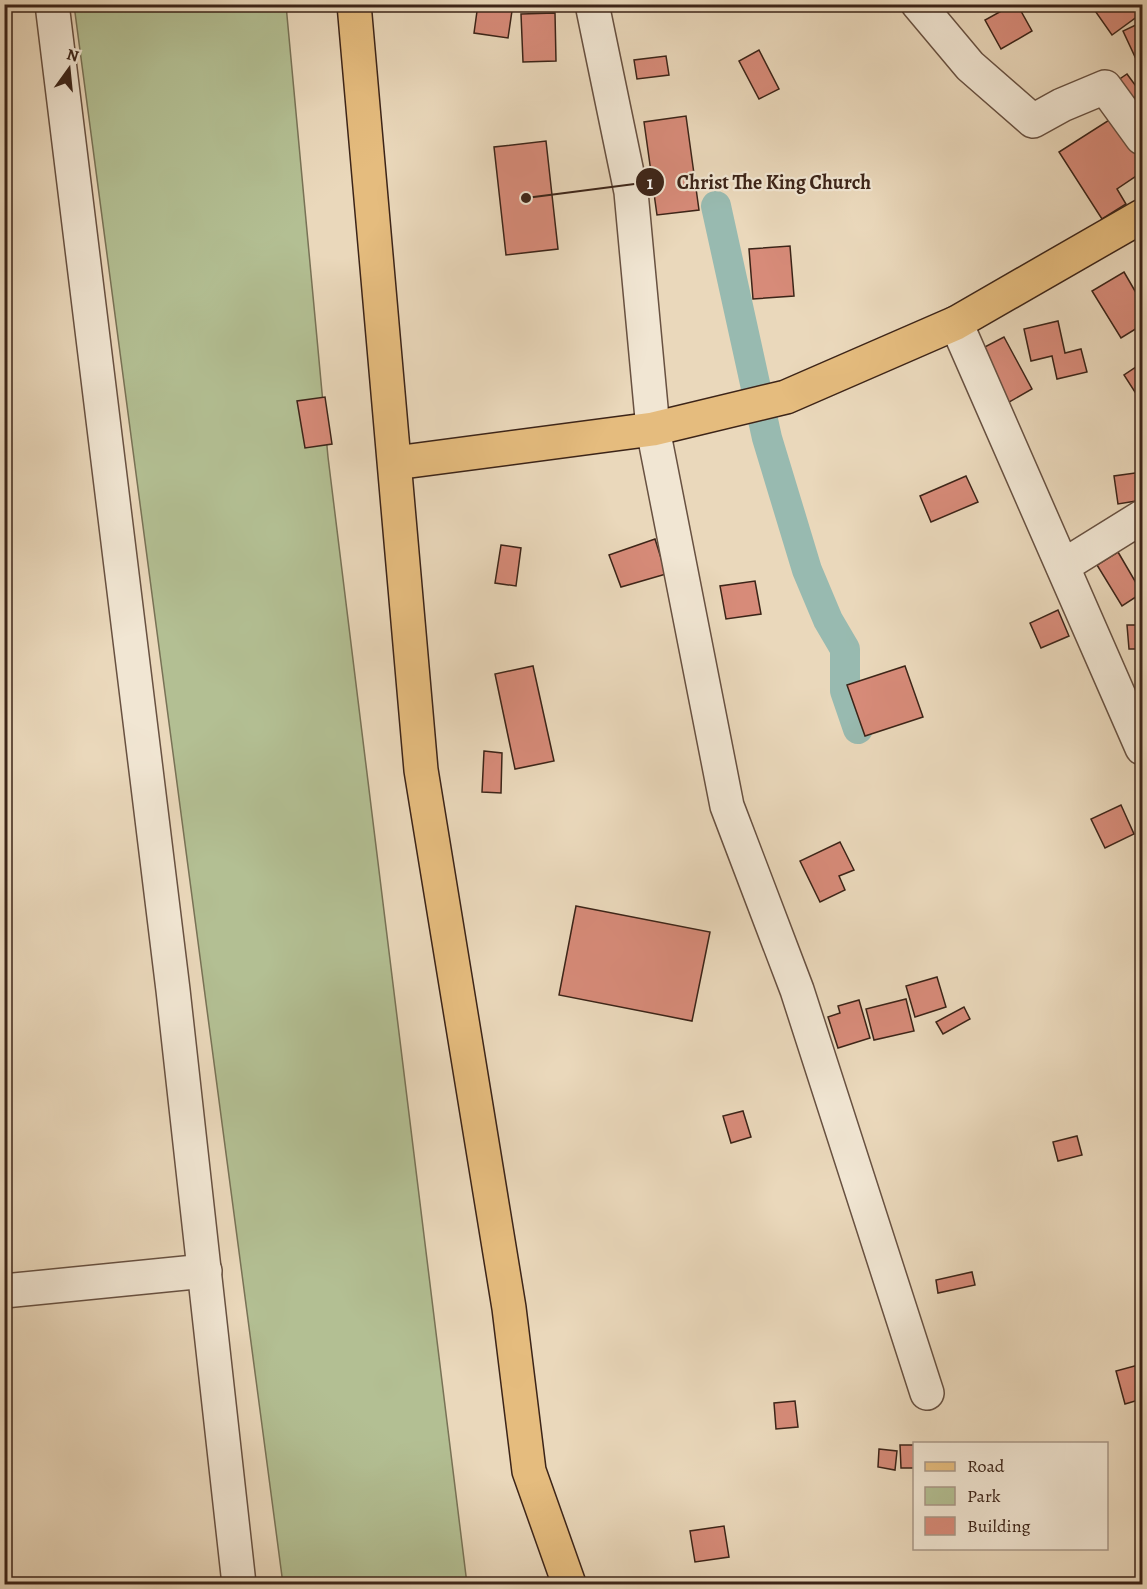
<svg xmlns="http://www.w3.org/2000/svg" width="1147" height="1589" font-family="Alegreya,serif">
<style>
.green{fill:#b3bf93;stroke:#787256;stroke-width:1.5}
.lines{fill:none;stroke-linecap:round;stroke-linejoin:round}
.canal{stroke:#98bab0;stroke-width:30}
.building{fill:#d78b79;stroke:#3c2418;stroke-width:1.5}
.minor-casing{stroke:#685141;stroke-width:36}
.major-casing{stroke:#3c2418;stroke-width:36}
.minor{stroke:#f1e6d3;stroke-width:33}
.major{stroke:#e5bc7e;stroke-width:33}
.leader{fill:none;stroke:#3c2418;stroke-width:2}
.callout-dot{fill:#3c2418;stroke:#f1e6d3;stroke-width:2}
.mark-label{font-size:18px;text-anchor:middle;font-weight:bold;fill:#fff}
.callout-label{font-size:20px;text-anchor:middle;font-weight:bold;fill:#3c2418;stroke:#f1e6d3;stroke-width:4.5;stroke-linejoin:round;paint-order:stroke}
</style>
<rect width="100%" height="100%" fill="#ead8bb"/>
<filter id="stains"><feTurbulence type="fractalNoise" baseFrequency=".00333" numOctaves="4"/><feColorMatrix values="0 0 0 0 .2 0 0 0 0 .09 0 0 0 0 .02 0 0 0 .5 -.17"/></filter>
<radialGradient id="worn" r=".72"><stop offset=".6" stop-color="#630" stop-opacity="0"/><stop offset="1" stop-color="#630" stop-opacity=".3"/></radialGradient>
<polygon class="green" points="74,5 286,5 328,457 467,1584 283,1584"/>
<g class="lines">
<polyline class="canal" points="716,206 767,438 807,570 828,620 845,649 845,691 858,729"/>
</g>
<g class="building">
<polygon points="478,4 513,4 508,38 474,33"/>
<polygon points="1014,4 1017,4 1032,31 1001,49 985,20"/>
<polygon points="1098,4 1142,4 1142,13 1112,35 1093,8"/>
<polygon points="555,13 556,61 523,62 521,14"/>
<polygon points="1142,22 1142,56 1136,59 1123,31"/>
<polygon points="759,50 779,89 759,99 739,61"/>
<polygon points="666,56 669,75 637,79 634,60"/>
<polygon points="1127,74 1141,93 1122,106 1108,87"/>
<polygon points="1117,115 1142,153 1142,172 1117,189 1126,204 1102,219 1059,152"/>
<polygon points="686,116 699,210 657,215 644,122"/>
<polygon points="546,141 558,249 506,255 494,147"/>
<polygon points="790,246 794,296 753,299 749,249"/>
<polygon points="1124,272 1142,303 1142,325 1121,338 1092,291"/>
<polygon points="1058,321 1065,353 1081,349 1087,372 1057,379 1052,356 1031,361 1024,329"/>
<polygon points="1004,337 1032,389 1004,405 975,352"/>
<polygon points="1142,363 1142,403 1124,375"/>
<polygon points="325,397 332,444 305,448 297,401"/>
<polygon points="1142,472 1142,500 1118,504 1114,476"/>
<polygon points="966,476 978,502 931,522 920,496"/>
<polygon points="655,539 666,574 621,587 609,555"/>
<polygon points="501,545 521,548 516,586 495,583"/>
<polygon points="1118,552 1142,593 1122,606 1097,565"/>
<polygon points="755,581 761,614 726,619 720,586"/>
<polygon points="1058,610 1069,636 1041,648 1030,623"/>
<polygon points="1127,625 1142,625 1142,649 1129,649"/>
<polygon points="533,666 554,761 515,769 495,674"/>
<polygon points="905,666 923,717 865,736 847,685"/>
<polygon points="484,751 502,753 501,793 482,792"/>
<polygon points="1121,805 1134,834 1105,848 1091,819"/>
<polygon points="840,842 854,870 839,876 845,890 820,902 800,861"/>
<polygon points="576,906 710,932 692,1021 559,995"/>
<polygon points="937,977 946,1007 915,1017 906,986"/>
<polygon points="906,999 914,1031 874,1040 866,1009"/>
<polygon points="859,1000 870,1038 838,1048 828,1017 840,1013 838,1006"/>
<polygon points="964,1007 970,1019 943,1034 936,1022"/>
<polygon points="743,1111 751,1137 731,1143 723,1116"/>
<polygon points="1077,1136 1082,1155 1058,1161 1053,1142"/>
<polygon points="972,1272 975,1285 938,1293 936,1280"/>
<polygon points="1142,1364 1142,1399 1125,1404 1116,1371"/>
<polygon points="795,1401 798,1427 776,1429 774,1403"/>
<polygon points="900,1445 914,1445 914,1468 901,1468"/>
<polygon points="879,1449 897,1451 895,1470 878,1467"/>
<polygon points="724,1526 729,1557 695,1562 690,1531"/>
</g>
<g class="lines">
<defs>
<g id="minor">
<polyline points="52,4 173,990 239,1584"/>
<polyline points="592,4 631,192 653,429 727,806 797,990 927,1393"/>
<polyline points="918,4 970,66 1033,121 1062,105 1105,87 1142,138"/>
<polyline points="956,323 1142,748"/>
<polyline points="1063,566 1142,517"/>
<polyline points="4,1291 205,1271"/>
</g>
<g id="major">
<polyline points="354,4 421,770 509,1308 529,1471 569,1584"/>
<polyline points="395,463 653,429 786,397 956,323 1142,216"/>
</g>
</defs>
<use href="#minor" class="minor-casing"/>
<use href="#major" class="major-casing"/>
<use href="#minor" class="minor"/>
<use href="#major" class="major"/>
</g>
<path class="leader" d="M526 198L650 182"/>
<g class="callout-dot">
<circle cx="526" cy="198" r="6"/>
<circle cx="650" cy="182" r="15"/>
</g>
<g class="mark-label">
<text x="650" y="189">1</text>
</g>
<g class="callout-label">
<text x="774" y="189">Christ The King Church</text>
</g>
<rect width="1147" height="1589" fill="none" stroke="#ead8bb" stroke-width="24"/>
<rect x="6" y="6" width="1135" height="1577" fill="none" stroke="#3c2418" stroke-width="3"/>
<rect x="12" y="12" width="1123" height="1565" fill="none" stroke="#3c2418" stroke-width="1.5"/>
<rect x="913" y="1442" width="195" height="108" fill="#f1e6d3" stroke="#a99888" stroke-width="1.5"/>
<rect x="925" y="1462" width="30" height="9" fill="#e5bc7e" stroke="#a99888" stroke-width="1.5"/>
<text x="967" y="1472" font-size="18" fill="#3c2418">Road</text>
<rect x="925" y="1487" width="30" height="18" fill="#b3bf93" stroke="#a99888" stroke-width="1.5"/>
<text x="967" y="1502" font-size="18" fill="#3c2418">Park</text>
<rect x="925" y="1517" width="30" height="18" fill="#d78b79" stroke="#a99888" stroke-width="1.5"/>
<text x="967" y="1532" font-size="18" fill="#3c2418">Building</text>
<g transform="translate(69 69) rotate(15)" stroke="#f1e6d3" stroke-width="4.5" paint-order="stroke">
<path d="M0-4.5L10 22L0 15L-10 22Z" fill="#3c2418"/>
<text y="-9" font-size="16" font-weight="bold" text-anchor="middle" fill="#3c2418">N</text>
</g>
<rect width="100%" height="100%" filter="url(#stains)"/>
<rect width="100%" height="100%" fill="url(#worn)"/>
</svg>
